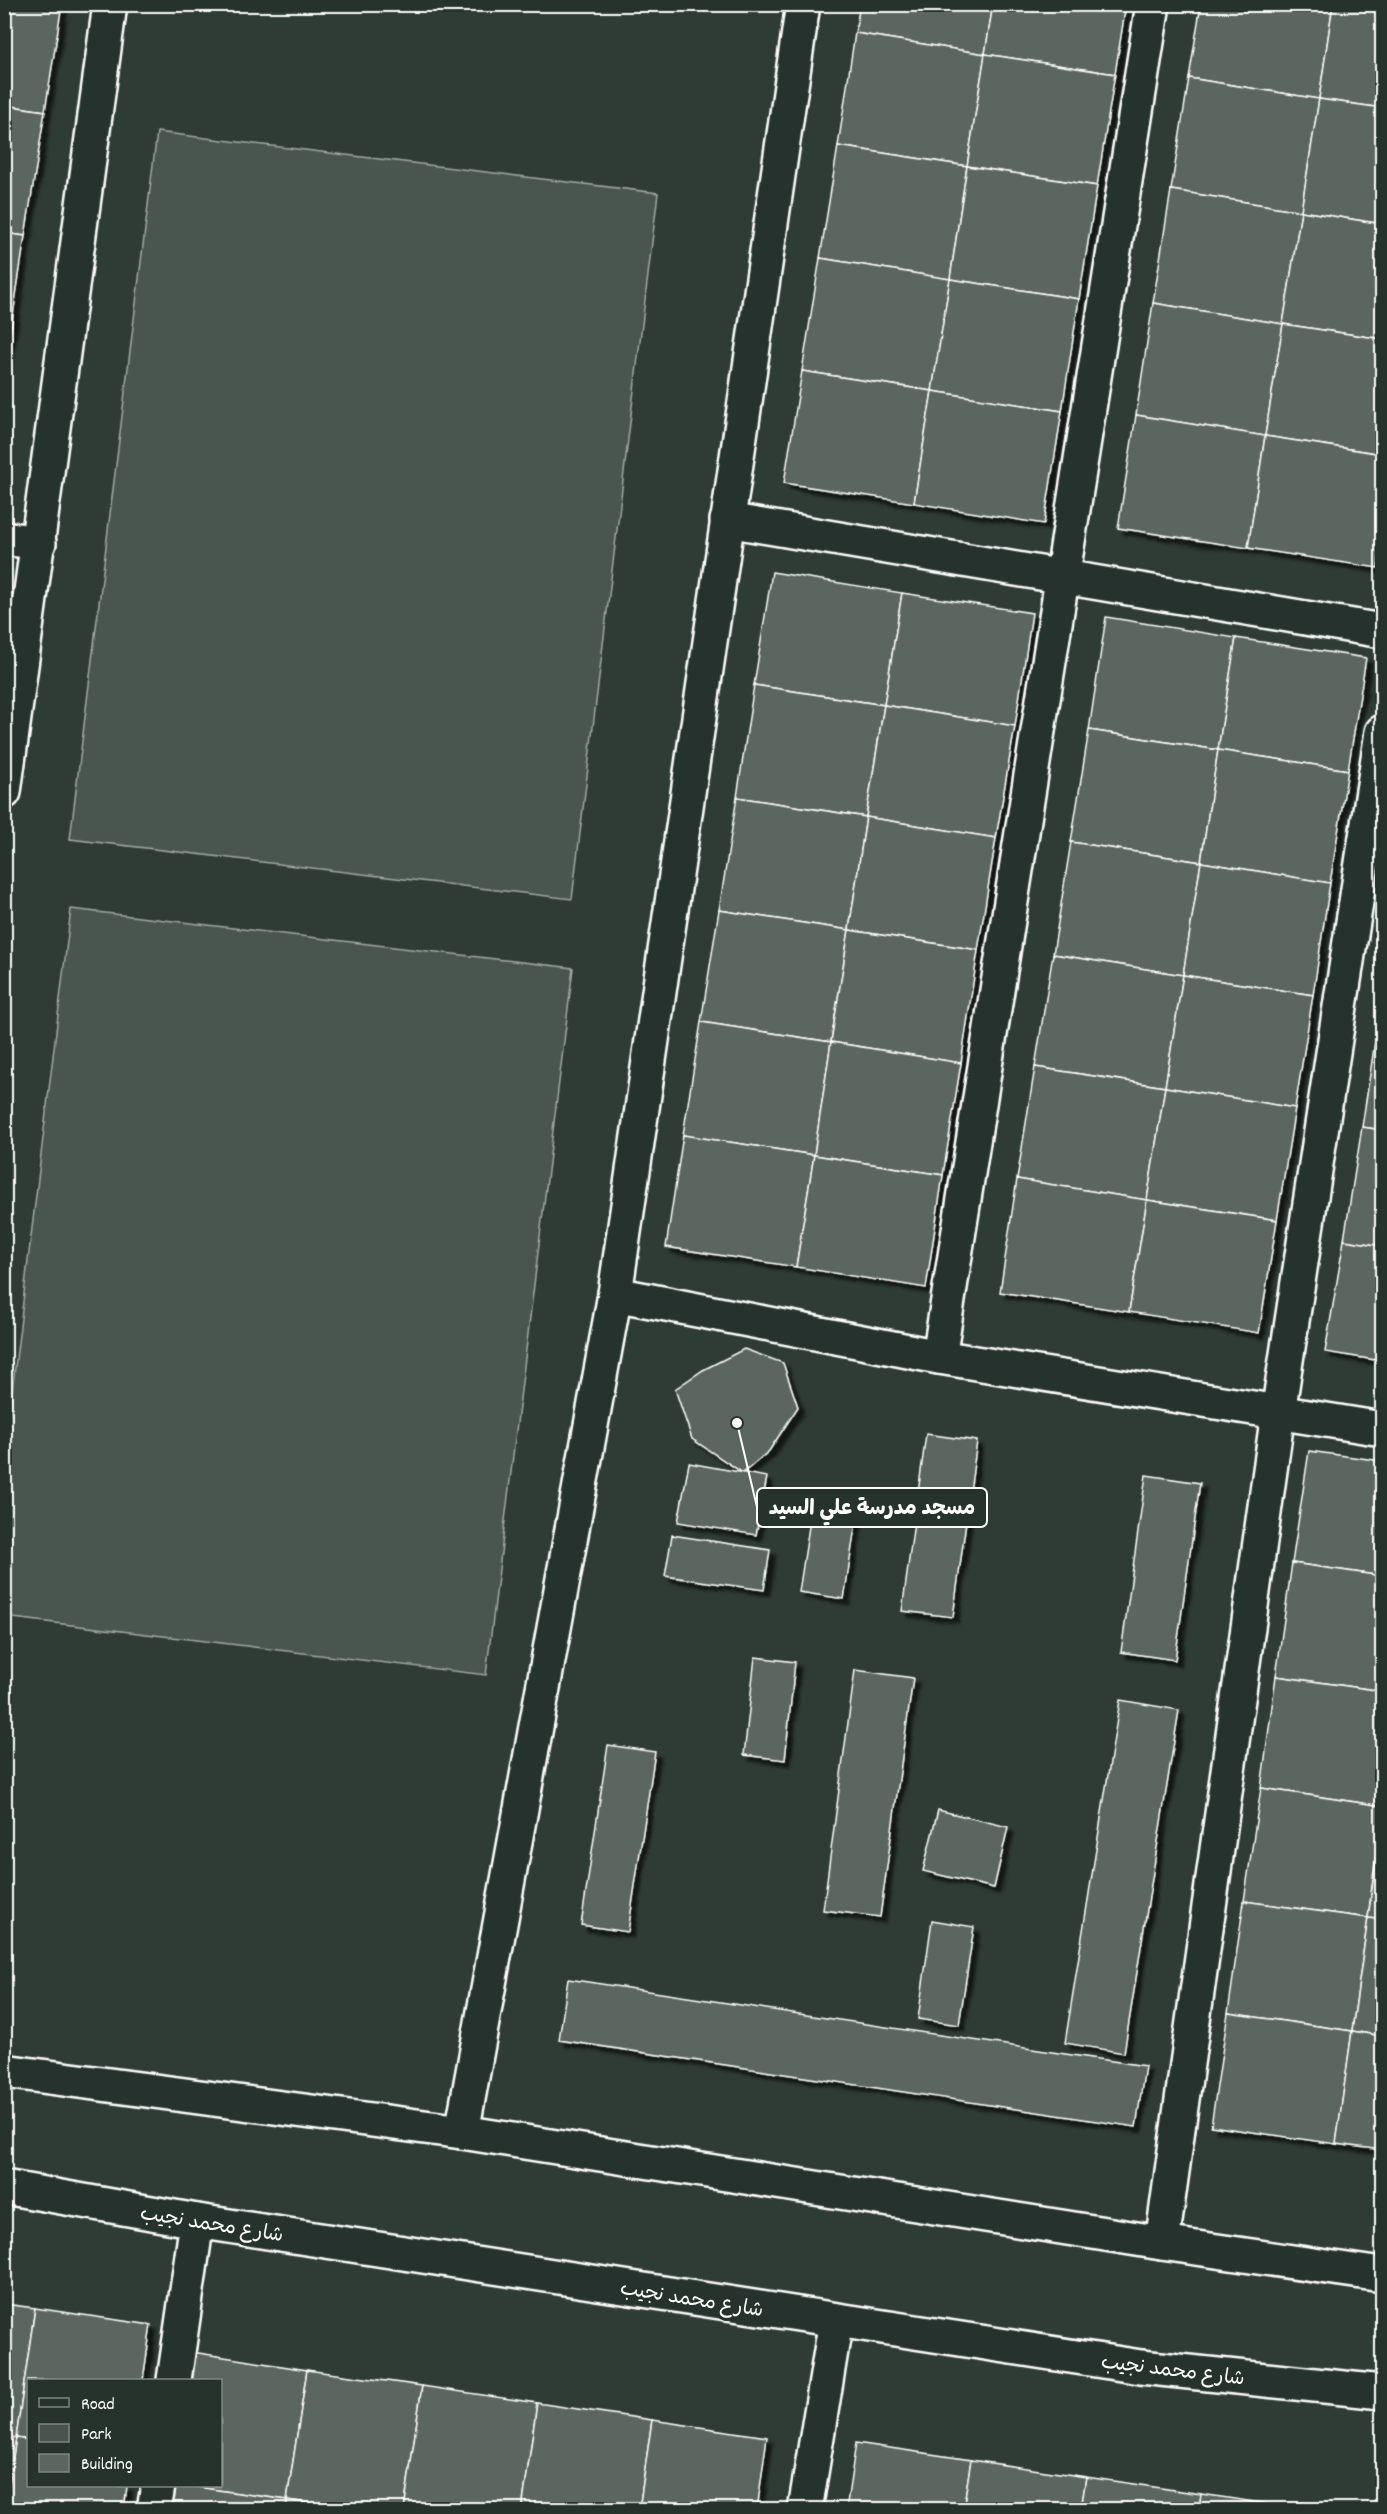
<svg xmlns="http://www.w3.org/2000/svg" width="1387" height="2514" font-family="Dekko,'Playpen Sans Arabic',sans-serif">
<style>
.green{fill:#4a544f;stroke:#a4aaa7;stroke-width:1.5}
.building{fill:#5b6661;stroke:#fff;stroke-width:1.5;filter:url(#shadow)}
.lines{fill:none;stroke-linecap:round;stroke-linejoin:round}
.street-casing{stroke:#fff;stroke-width:38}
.secondary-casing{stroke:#fff;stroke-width:38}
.street{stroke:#26332d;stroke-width:33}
.secondary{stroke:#26332d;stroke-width:33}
.labels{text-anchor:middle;stroke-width:6;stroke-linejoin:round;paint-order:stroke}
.street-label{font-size:20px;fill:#fff;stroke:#26332d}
.leader{fill:none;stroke:#fff;stroke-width:2}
.callout-dot{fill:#fff;stroke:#26332d;stroke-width:2}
.callout{fill:#26332d;stroke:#fff;stroke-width:2}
.callout-label{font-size:21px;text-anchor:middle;font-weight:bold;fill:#fff}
</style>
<defs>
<filter id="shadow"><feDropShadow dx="5.5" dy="5.5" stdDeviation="1.5" flood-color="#0009"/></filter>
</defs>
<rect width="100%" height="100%" fill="#2f3b35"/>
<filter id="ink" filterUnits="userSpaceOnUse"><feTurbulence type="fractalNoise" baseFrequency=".0167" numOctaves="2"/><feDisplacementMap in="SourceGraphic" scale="12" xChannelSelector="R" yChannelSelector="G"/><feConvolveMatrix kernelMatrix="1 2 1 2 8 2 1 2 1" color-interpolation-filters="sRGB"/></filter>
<g filter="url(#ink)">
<g class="green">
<polygon points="157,132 658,193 572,899 70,839"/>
<polygon points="71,909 573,968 486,1675 5,1617 5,1449"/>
</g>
<g class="building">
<polygon points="4,4 62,4 45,111 4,105"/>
<polygon points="860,4 993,4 985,54 855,33"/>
<polygon points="993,4 1126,4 1115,74 985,54"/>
<polygon points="1201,4 1333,4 1319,99 1189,78"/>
<polygon points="1333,4 1382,4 1382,108 1319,99"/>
<polygon points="855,33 985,54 967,166 838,146"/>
<polygon points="985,54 1115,74 1097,186 967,166"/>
<polygon points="1189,78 1319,99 1301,211 1171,190"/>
<polygon points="1319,99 1382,108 1382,224 1301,211"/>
<polygon points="4,105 45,111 25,236 4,233"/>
<polygon points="838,146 967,166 950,279 820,258"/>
<polygon points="967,166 1097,186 1079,299 950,279"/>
<polygon points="1171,190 1301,211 1283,324 1153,303"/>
<polygon points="1301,211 1382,224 1382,339 1283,324"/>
<polygon points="4,233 25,236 6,361 4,361"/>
<polygon points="820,258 950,279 932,391 802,371"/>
<polygon points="950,279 1079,299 1062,411 932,391"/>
<polygon points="1153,303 1283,324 1265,436 1136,415"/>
<polygon points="1283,324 1382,339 1382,454 1265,436"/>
<polygon points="802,371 932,391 914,503 784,483"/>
<polygon points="932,391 1062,411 1044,524 914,503"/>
<polygon points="1136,415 1265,436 1248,548 1118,528"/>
<polygon points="1265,436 1382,454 1382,537 1378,568 1248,548"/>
<polygon points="772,572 902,593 884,705 754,685"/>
<polygon points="902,593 1032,613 1015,726 884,705"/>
<polygon points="1106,617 1236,638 1218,750 1089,730"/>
<polygon points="1236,638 1366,658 1348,770 1218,750"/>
<polygon points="754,685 884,705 866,817 737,797"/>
<polygon points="884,705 1015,726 996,838 866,817"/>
<polygon points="1089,730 1218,750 1201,862 1071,842"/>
<polygon points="1218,750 1348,770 1330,883 1201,862"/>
<polygon points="737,797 866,817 849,930 719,910"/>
<polygon points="866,817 996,838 978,950 849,930"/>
<polygon points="1071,842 1201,862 1183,975 1053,954"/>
<polygon points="1201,862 1330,883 1313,995 1183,975"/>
<polygon points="719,910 849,930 831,1042 701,1022"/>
<polygon points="849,930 978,950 961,1063 831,1042"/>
<polygon points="1053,954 1183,975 1165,1087 1035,1067"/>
<polygon points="1183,975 1313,995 1295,1108 1165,1087"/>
<polygon points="1379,1015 1382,1015 1382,1130 1362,1127"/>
<polygon points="701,1022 831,1042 814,1155 683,1135"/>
<polygon points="831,1042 961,1063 943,1175 814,1155"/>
<polygon points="1035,1067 1165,1087 1147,1200 1017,1179"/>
<polygon points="1165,1087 1295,1108 1277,1220 1147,1200"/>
<polygon points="1362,1127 1382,1130 1382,1246 1344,1240"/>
<polygon points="683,1135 814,1155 796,1267 666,1247"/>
<polygon points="814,1155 943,1175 926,1288 796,1267"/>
<polygon points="1017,1179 1147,1200 1129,1312 1000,1292"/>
<polygon points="1147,1200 1277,1220 1259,1333 1129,1312"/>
<polygon points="1344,1240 1382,1246 1382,1361 1325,1352"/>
<polygon points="744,1349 783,1363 798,1407 769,1451 743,1473 692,1439 675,1389 703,1370"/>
<polygon points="926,1434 977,1441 953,1617 902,1611"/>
<polygon points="1309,1451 1382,1461 1382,1576 1292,1563"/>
<polygon points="689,1463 767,1477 756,1535 678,1522"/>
<polygon points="1146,1475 1200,1483 1175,1660 1121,1652"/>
<polygon points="812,1507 857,1514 844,1599 799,1592"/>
<polygon points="672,1535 770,1550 764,1590 665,1576"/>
<polygon points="1292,1563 1382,1576 1382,1691 1276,1676"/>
<polygon points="755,1657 795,1662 785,1760 744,1755"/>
<polygon points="855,1670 913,1678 880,1917 823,1910"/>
<polygon points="1276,1676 1382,1691 1382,1806 1261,1788"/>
<polygon points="1120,1700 1179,1710 1124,2053 1065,2043"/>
<polygon points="608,1745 655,1752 628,1932 581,1925"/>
<polygon points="1261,1788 1382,1806 1368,1918 1244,1901"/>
<polygon points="938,1810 1008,1827 994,1888 923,1871"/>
<polygon points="1382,1817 1382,1920 1368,1918"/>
<polygon points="1244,1901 1368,1918 1352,2031 1228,2013"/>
<polygon points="1368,1918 1382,1920 1382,2036 1352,2031"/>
<polygon points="932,1920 974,1927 959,2025 918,2019"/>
<polygon points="568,1979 1145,2066 1136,2127 559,2040"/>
<polygon points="1228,2013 1352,2031 1336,2144 1211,2126"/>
<polygon points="1352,2031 1382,2036 1382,2150 1336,2144"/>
<polygon points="4,2304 35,2308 16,2438 4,2436"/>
<polygon points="35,2308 151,2325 143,2380 28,2380 28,2440 16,2438"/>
<polygon points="192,2352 307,2370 287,2500 190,2486 220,2486 220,2380 188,2380"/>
<polygon points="307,2370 422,2386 404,2510 355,2510 287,2500"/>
<polygon points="422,2386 537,2403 522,2510 404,2510"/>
<polygon points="537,2403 652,2420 639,2510 522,2510"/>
<polygon points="652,2420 767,2437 757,2510 639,2510"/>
<polygon points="4,2436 16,2438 5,2510 4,2510"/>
<polygon points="16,2438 28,2440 28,2486 127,2486 124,2510 5,2510"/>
<polygon points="856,2443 971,2460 963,2510 846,2510"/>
<polygon points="971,2460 1086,2477 1081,2510 963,2510"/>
<polygon points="1086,2477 1201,2494 1199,2510 1081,2510"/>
<polygon points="172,2486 190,2486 287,2500 286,2510 168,2510"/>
<polygon points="1201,2494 1308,2510 1199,2510"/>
<polygon points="287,2500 355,2510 286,2510"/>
</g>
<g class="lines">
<defs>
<g id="street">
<polyline points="727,520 1382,631"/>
<polyline points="4,538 39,543"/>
<polyline points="4,792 110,4"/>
<polyline points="615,1294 939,1357 1382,1429"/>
<polyline points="939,1357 1153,4"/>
<polyline points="462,2132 615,1294 803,4"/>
<polyline points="1162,2243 1278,1413 1382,732"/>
<polyline points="174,2380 197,2221"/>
<polyline points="154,2510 158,2486"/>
<polyline points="805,2510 836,2320"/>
</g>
<g id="secondary">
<polyline points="4,2071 462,2132 1162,2243 1382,2275"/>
<polyline points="4,2187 197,2221 1141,2367 1382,2392"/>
</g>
</defs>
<use href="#street" class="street-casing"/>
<use href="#secondary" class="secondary-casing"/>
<use href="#street" class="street"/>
<use href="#secondary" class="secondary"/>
</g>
</g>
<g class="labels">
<g class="street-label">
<text transform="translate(212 2223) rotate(9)" y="7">شارع محمد نجيب</text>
<text transform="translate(692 2298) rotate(9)" y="7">شارع محمد نجيب</text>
<text transform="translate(1173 2369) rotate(7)" y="7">شارع محمد نجيب</text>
</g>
</g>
<path class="leader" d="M737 1423L757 1507"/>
<circle class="callout-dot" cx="737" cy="1423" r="6"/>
<rect class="callout" x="757" y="1488" width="230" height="39" rx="6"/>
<g class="callout-label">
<text x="872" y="1514">مسجد مدرسة علي السيد</text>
</g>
<rect width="1387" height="2514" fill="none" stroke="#26332d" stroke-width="24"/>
<rect x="12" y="12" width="1363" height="2490" fill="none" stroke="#fff" stroke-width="2" filter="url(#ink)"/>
<rect x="27" y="2379" width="195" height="108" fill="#26332d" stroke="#7d8581" stroke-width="1.5"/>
<rect x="39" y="2398" width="30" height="9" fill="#26332d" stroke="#7d8581" stroke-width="1.5"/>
<text x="81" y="2409" font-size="18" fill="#ffffff">Road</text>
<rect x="39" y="2424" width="30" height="18" fill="#4a544f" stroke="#7d8581" stroke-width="1.5"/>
<text x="81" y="2439" font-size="18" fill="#ffffff">Park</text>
<rect x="39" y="2454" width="30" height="18" fill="#5b6661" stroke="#7d8581" stroke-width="1.5"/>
<text x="81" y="2469" font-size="18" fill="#ffffff">Building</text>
</svg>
